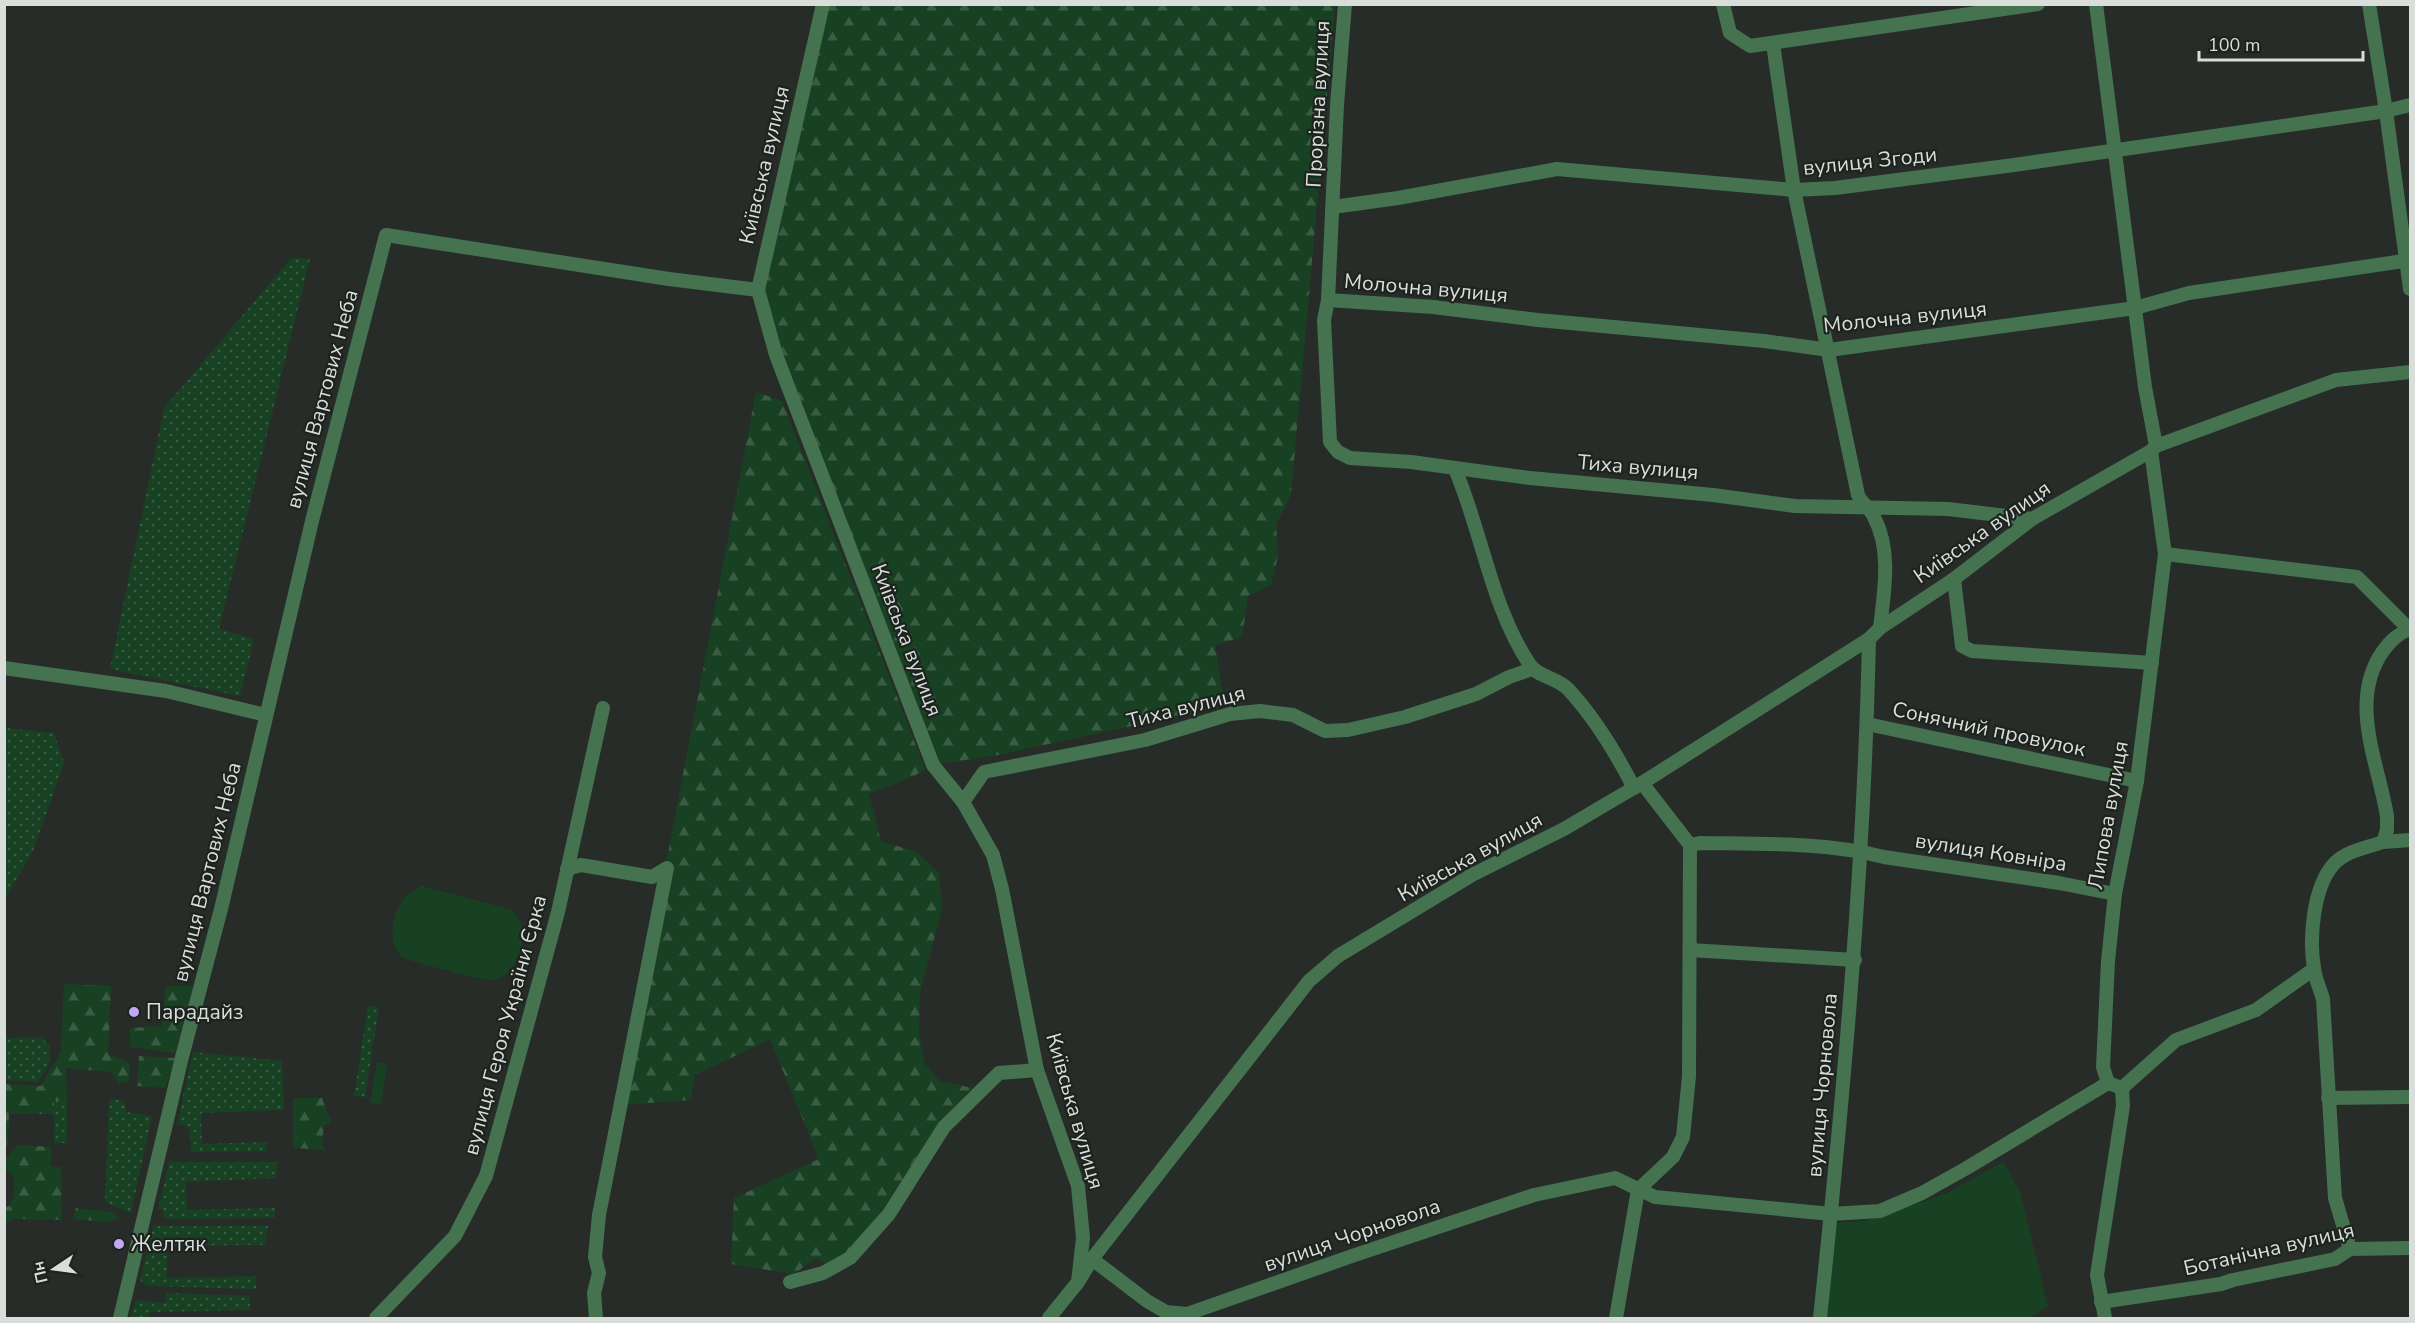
<svg xmlns="http://www.w3.org/2000/svg" width="2415" height="1323" font-family="'Nunito Sans',sans-serif">
<style>
.green{fill:#184123}
.forest{fill:url(#forest-firs)}
.garden{fill:url(#garden-dots)}
.lines{fill:none;stroke-linecap:round;stroke-linejoin:round}
.minor{stroke:#45734f;stroke-width:14}
.poi-dot{fill:#c2a8f2;stroke:#1d231e;stroke-width:2}
.labels{text-anchor:middle;stroke-width:4.5;stroke-linejoin:round;paint-order:stroke}
.street-label{font-size:21px;fill:#dadeda;stroke:#1d231e}
.poi-label{font-size:21px;fill:#dadeda;stroke:#1d231e;text-anchor:start}
</style>
<defs>
<pattern id="forest-firs" width="22" height="20" patternUnits="userSpaceOnUse" patternTransform="scale(1.5)"><rect width="22" height="20" fill="#184123"/><path d="M5 1l3.5 6h-7zM16 11l3.5 6h-7z" fill="#395c42"/></pattern>
<pattern id="garden-dots" width="8" height="8" patternUnits="userSpaceOnUse" patternTransform="scale(1.5)"><rect width="8" height="8" fill="#184123"/><path d="M2 2h.1M6 6h.1" fill="none" stroke="#395c42" stroke-width="1.8" stroke-linecap="round"/></pattern>
</defs>
<rect width="100%" height="100%" fill="#272c28"/>
<g class="green">
<path d="M 422,886 L 513,910 C 516,915 520,921 522,927 C 526,947 515,979 490,980 C 484,981 410,961 404,958 C 390,949 391,930 395,916 C 400,900 407,893 422,886 Z"/>
<polygon points="377,1062 387,1063 381,1104 370,1103"/>
<polygon points="2003,1162 2020,1192 2048,1306 2030,1318 1827,1318 1836,1223 1865,1221 1945,1194"/>
</g>
<g class="forest">
<polygon points="829,5 1335,5 1291,494 1276,525 1278,556 1271,585 1248,596 1242,637 1215,645 1225,706 998,755 933,765 758,290"/>
<polygon points="756,392 782,401 925,769 916,775 869,794 881,841 917,852 939,873 942,909 920,993 919,1035 925,1064 940,1081 973,1088 940,1120 886,1205 847,1254 825,1264 816,1258 794,1274 731,1264 734,1198 819,1159 770,1039 695,1075 691,1100 620,1105"/>
<polygon points="64,984 111,986 108,1054 130,1063 129,1081 119,1083 111,1072 66,1068 67,1100 54,1100 55,1114 9,1114 8,1141 5,1149 5,1084 41,1086 61,1052"/>
<polygon points="166,986 193,986 175,1053 130,1047 130,1028 162,1026"/>
<polygon points="139,1056 175,1058 165,1088 137,1086"/>
<polygon points="293,1098 322,1098 331,1122 324,1126 322,1145 326,1150 293,1148"/>
<polygon points="18,1145 51,1147 51,1167 61,1167 62,1220 15,1219 5,1223 5,1207 10,1206 14,1193 14,1176 5,1168 5,1159"/>
<polygon points="76,1208 113,1212 119,1218 109,1222 73,1219"/>
</g>
<g class="garden">
<polygon points="292,257 310,259 219,629 254,639 240,696 110,669 164,408"/>
<polygon points="5,728 54,733 64,763 33,851 5,899"/>
<polygon points="368,1006 379,1007 365,1097 354,1096"/>
<polygon points="41,1037 50,1046 50,1063 38,1082 5,1080 5,1038"/>
<polygon points="193,1052 282,1061 284,1110 201,1113 202,1144 266,1142 267,1151 191,1152 189,1127 177,1124"/>
<polygon points="109,1099 124,1100 126,1112 152,1116 131,1213 105,1202"/>
<rect x="54" y="1100" width="13" height="43"/>
<polygon points="169,1162 278,1162 276,1178 186,1182 187,1210 275,1208 275,1218 163,1219 163,1210 158,1210"/>
<polygon points="153,1226 268,1226 265,1245 167,1246 167,1278 256,1276 256,1289 148,1286 140,1280"/>
<polygon points="166,1293 250,1296 250,1310 149,1312 148,1318 130,1318 136,1300 165,1303"/>
</g>
<g class="lines">
<g class="minor">
<polyline points="823,4 758,290 776,355 933,765 963,802 993,855 1002,889 1037,1070 1078,1186 1083,1238 1078,1282 1049,1318"/>
<polyline points="1345,4 1337,105 1328,300 1324,320 1330,442 1338,452 1350,458 1411,462 1530,478 1713,495 1795,506 1948,509 2032,519"/>
<polyline points="1723,4 1730,33 1750,46 2038,4"/>
<polyline points="2096,4 2145,387 2156,446"/>
<polyline points="2369,4 2386,111 2410,289"/>
<path d="M 1773,44 L 1794,190 L 1858,495 C 1862,504 1870,508 1874,517 C 1892,551 1884,592 1880,628"/>
<polyline points="1333,207 1398,198 1557,169 1794,190 1835,188 2014,165 2386,111 2410,105"/>
<polyline points="1328,300 1433,307 1538,320 1764,341 1829,350 2135,308 2189,293 2410,260"/>
<path d="M 1455,469 C 1482,532 1491,607 1530,665 C 1538,677 1558,678 1568,689 C 1595,718 1616,753 1634,788"/>
<polyline points="2165,554 2357,577 2409,629"/>
<polyline points="1954,579 1962,646 1972,651 2152,663"/>
<polyline points="4,668 166,691 266,715"/>
<polyline points="1867,724 2137,781"/>
<polyline points="963,802 984,772 1145,740 1230,714 1260,711 1293,715 1325,731 1348,730 1405,717 1476,694 1509,677 1532,669"/>
<polyline points="2383,842 2410,840"/>
<path d="M 1690,845 L 1700,843 C 1761,844 1825,842 1884,857 L 2059,883 L 2115,894"/>
<polyline points="567,869 581,865 652,877 667,868 599,1215 595,1257 599,1273 594,1293 596,1318"/>
<polyline points="1690,950 1855,960"/>
<polyline points="2108,1083 2103,1067 2108,961 2115,894 2137,781 2165,554 2151,451"/>
<polyline points="2328,1098 2410,1097"/>
<path d="M 2350,1249 L 2335,1198 L 2323,999 C 2320,989 2315,978 2314,968 C 2309,939 2313,888 2333,865 C 2345,851 2366,848 2383,842 L 2387,830 L 2387,816 C 2378,762 2348,701 2383,651 C 2390,641 2399,633 2410,629"/>
<polyline points="1092,1259 1147,1301 1166,1312 1187,1314 1352,1256 1534,1195 1615,1178 1655,1197 1831,1214 1880,1211 1922,1193 1965,1169 2108,1083 2122,1088 2176,1040 2256,1010 2314,969"/>
<polyline points="790,1282 823,1273 850,1258 889,1214 944,1127 999,1073 1037,1070"/>
<polyline points="1078,1282 1092,1259 1309,981 1338,956 1472,875 1564,829 1642,783 1869,639 1880,628 1954,579 2032,519 2151,451 2156,446 2336,380 2410,372"/>
<polyline points="2101,1302 2221,1284 2233,1280 2335,1259 2350,1249 2410,1248"/>
<polyline points="120,1318 182,1057 221,909 312,521 386,235 669,279 758,290"/>
<polyline points="376,1318 455,1236 486,1176 558,912 603,708"/>
<polyline points="1616,1318 1638,1190 1673,1157 1683,1137 1689,1076 1690,845 1642,783"/>
<path d="M 1820,1318 C 1844,1092 1864,867 1869,639"/>
<polyline points="2105,1318 2097,1275 2123,1106 2122,1088"/>
</g>
</g>
<g class="poi-dot">
<circle cx="134" cy="1012" r="6"/>
<circle cx="119" cy="1244" r="6"/>
</g>
<g class="labels">
<g class="street-label">
<text transform="translate(1318 104) rotate(-87)" y="7">Прорізна вулиця</text>
<text transform="translate(1870 161) rotate(-6)" y="7">вулиця Згоди</text>
<text transform="translate(764 165) rotate(-77)" y="7">Київська вулиця</text>
<text transform="translate(1426 288) rotate(5)" y="7">Молочна вулиця</text>
<text transform="translate(1905 317) rotate(-6)" y="7">Молочна вулиця</text>
<text transform="translate(322 399) rotate(-75)" y="7">вулиця Вартових Неба</text>
<text transform="translate(1638 467) rotate(5)" y="7">Тиха вулиця</text>
<text transform="translate(1982 532) rotate(-35)" y="7">Київська вулиця</text>
<text transform="translate(907 640) rotate(69)" y="7">Київська вулиця</text>
<text transform="translate(1186 707) rotate(-14)" y="7">Тиха вулиця</text>
<text transform="translate(1989 729) rotate(12)" y="7">Сонячний провулок</text>
<text transform="translate(2108 815) rotate(-80)" y="7">Липова вулиця</text>
<text transform="translate(1991 852) rotate(9)" y="7">вулиця Ковніра</text>
<text transform="translate(1470 857) rotate(-29)" y="7">Київська вулиця</text>
<text transform="translate(207 872) rotate(-76)" y="7">вулиця Вартових Неба</text>
<text transform="translate(505 1025) rotate(-75)" y="7">вулиця Героя України Єрка</text>
<text transform="translate(1822 1085) rotate(-85)" y="7">вулиця Чорновола</text>
<text transform="translate(1075 1111) rotate(74)" y="7">Київська вулиця</text>
<text transform="translate(1352 1235) rotate(-19)" y="7">вулиця Чорновола</text>
<text transform="translate(2269 1249) rotate(-13)" y="7">Ботанічна вулиця</text>
</g>
<g class="poi-label">
<text x="146" y="1019">Парадайз</text>
<text x="131" y="1251">Желтяк</text>
</g>
</g>
<rect width="2415" height="1323" fill="none" stroke="#dadeda" stroke-width="12"/>
<g transform="translate(54 1269) rotate(257)" stroke="#1d231e" stroke-width="4.5" paint-order="stroke">
<path d="M0-4.5L10 22L0 15L-10 22Z" fill="#dadeda"/>
<text y="-9" font-size="16" font-weight="bold" text-anchor="middle" fill="#dadeda">Пн</text>
</g>
<path d="M2199 51v9h164v-9" fill="none" stroke="#dadeda" stroke-width="3"/>
<text x="2208" y="51" font-size="18" fill="#dadeda" stroke="#1d231e" stroke-width="4.5" paint-order="stroke">100 m</text>
</svg>
